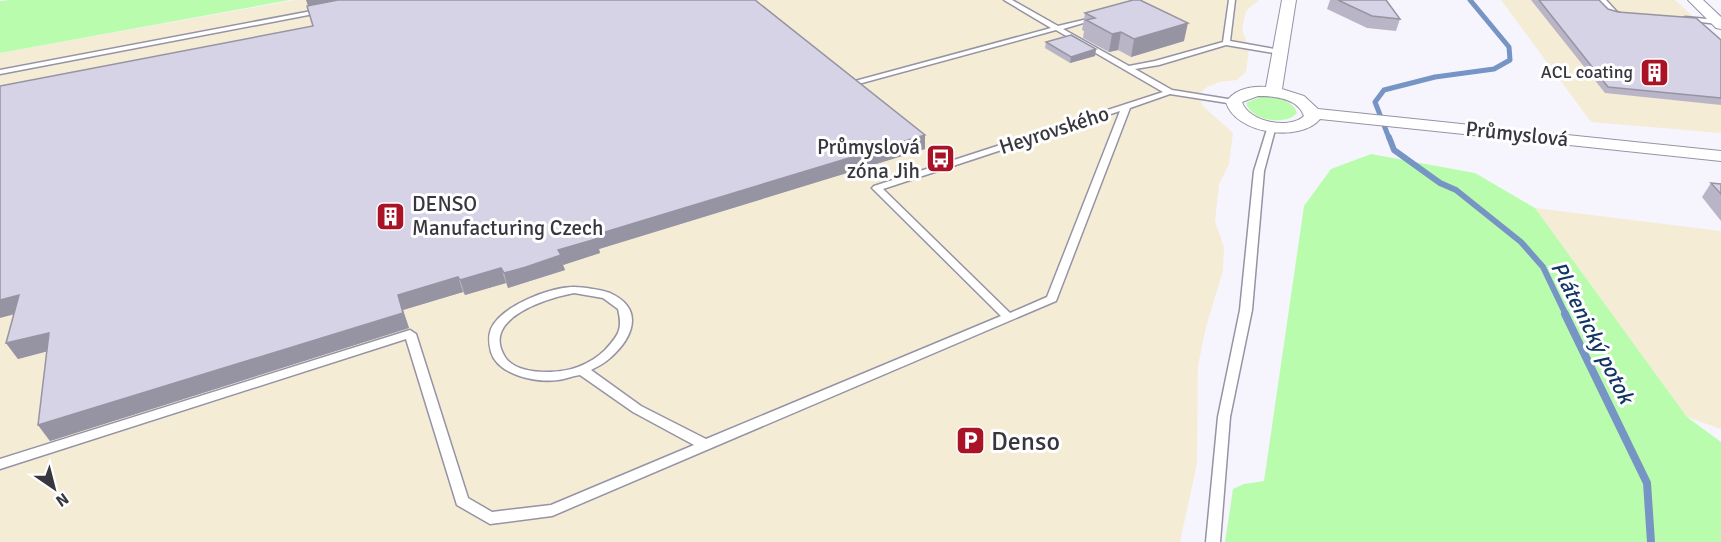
<svg xmlns="http://www.w3.org/2000/svg" width="1721" height="542" font-family="Signika,sans-serif">
<style>
.industrial{fill:#f5ecd6}
.green{fill:#bafcae}
.lines{fill:none;stroke-linecap:round;stroke-linejoin:round}
.stream-far2{stroke:#7795c4;stroke-width:5}
.stream-far1{stroke:#7795c4;stroke-width:6}
.stream{stroke:#7795c4;stroke-width:8}
.service-casing{stroke:#9693a5;stroke-width:3}
.minor-casing{stroke:#9693a5;stroke-width:2}
.service{fill:#fff;fill-rule:evenodd}
.minor{fill:#fff;fill-rule:evenodd}
.wall{fill:#b9b5c7}
.shaded-wall{fill:#9694a2}
.building{fill:#d7d3e7;stroke:#9694a2;stroke-width:1.5}
.labels{text-anchor:middle;stroke-width:6;stroke-linejoin:round;paint-order:stroke}
.far-poi-label{font-size:18px;fill:#38363e;stroke:#fff;text-anchor:end}
.street-label{font-size:21px;fill:#38363e;stroke:#fff}
.poi-label{font-size:21px;fill:#38363e;stroke:#fff;text-anchor:end}
.water-label{font-size:22px;font-style:italic;fill:#123566;stroke:#fff}
.near-poi-label{font-size:26px;fill:#38363e;stroke:#fff;text-anchor:start}
</style>
<rect width="100%" height="100%" fill="#f6f5fd"/>
<g class="industrial">
<polygon points="295,0 1259,0 1246,11 1242,29 1249,49 1246,72 1237,80 1220,82 1207,87 1198,95 1203,106 1233,133 1229,164 1219,184 1215,221 1224,247 1223,271 1206,327 1198,366 1197,464 1180,542 0,542 0,53"/>
<polygon points="1501,0 1675,0 1721,42 1721,133 1591,122"/>
<polygon points="1535,208 1721,231 1721,429 1687,417"/>
</g>
<g class="green">
<polygon points="9,0 290,0 0,53 0,1"/>
<path d="M 1260,97 C 1273,97 1292,98 1297,113 C 1286,126 1251,121 1246,103 Z"/>
<polygon points="1371,154 1475,173 1535,208 1687,417 1721,442 1721,542 1225,542 1233,489 1244,484 1264,481 1304,206 1331,169"/>
</g>
<g class="lines">
<polyline class="stream-far2" points="1389,138 1375,102 1384,90 1435,77 1494,69 1510,60 1509,47 1470,0"/>
<polyline class="stream-far1" points="1389,137 1394,150 1440,183 1456,190 1521,242 1543,267 1566,315"/>
<polyline class="stream" points="1565,314 1647,483 1651,542"/>
<defs>
<g id="service">
<path d="M 1004,0 L 1012,0 L 1058,26 L 1100,16 L 1100,18 L 1063,29 L 1129,66 L 1155,61 L 1223,42 L 1229,0 L 1235,0 L 1230,41 L 1280,50 L 1284,52 L 1280,54 L 1226,45 L 1159,65 L 1135,69 L 1172,90 L 1234,100 L 1238,102 L 1234,104 L 1170,94 L 1130,108 L 1056,301 L 552,516 L 490,524 L 457,505 L 406,339 L 0,469 L 0,459 L 410,330 L 416,334 L 468,498 L 492,512 L 551,505 L 694,445 L 633,412 L 580,375 C 573,376 565,379 558,380 C 536,383 498,375 491,352 C 489,344 488,337 491,329 C 501,306 550,287 574,287 C 582,287 603,290 610,293 C 645,309 633,338 610,358 C 605,363 597,367 591,370 L 641,406 L 706,439 L 1001,316 L 874,190 L 872,188 L 874,186 L 1163,92 L 1056,30 L 862,83 L 859,83 L 855,81 L 1051,28 ZM 1120,111 L 1047,297 L 1010,313 L 883,189 ZM 574,293 L 603,298 L 618,309 C 623,329 619,335 605,350 C 598,357 588,363 578,367 C 560,374 517,376 505,357 C 480,318 548,298 574,293 Z"/>
<polygon points="1599,0 1606,0 1617,12 1625,15 1622,17 1613,15"/>
<polygon points="322,9 325,11 324,12 0,74 0,70"/>
<polygon points="1685,17 1718,20 1721,23 1718,24 1683,20 1683,18"/>
<polygon points="1272,123 1276,126 1264,171 1252,310 1230,417 1220,542 1206,542 1218,417 1240,310 1254,171 1268,126"/>
</g>
<g id="minor">
<path d="M 1282,0 L 1296,0 L 1282,89 L 1304,96 L 1318,109 L 1721,151 L 1721,161 L 1320,119 C 1300,143 1235,134 1226,102 C 1235,89 1251,86 1266,87 ZM 1258,96 C 1274,96 1298,98 1304,116 C 1290,130 1248,122 1242,102 Z"/>
<polygon points="1688,0 1703,0 1721,17 1721,29 1716,28"/>
</g>
</defs>
<use href="#service" class="service-casing"/>
<use href="#minor" class="minor-casing"/>
<use href="#service" class="service"/>
<use href="#minor" class="minor"/>
</g>
<g class="wall">
<polygon points="1330,0 1386,0 1400,19 1396,31 1367,28 1327,9"/>
<polygon points="1531,0 1599,0 1608,9 1721,40 1721,105 1605,93"/>
<polygon points="308,6 925,135 925,149 599,249 600,253 563,265 565,270 530,281 508,288 506,283 465,295 463,292 403,310 409,328 50,441 38,425 47,351 18,359 6,343 313,26"/>
<polygon points="1085,13 1184,41 1131,57 1118,50 1109,52 1083,38 1084,31 1082,30"/>
<polygon points="1046,42 1096,49 1095,56 1070,63 1045,48"/>
<polygon points="1711,183 1721,184 1721,221 1702,197"/>
</g>
<g class="shaded-wall">
<polygon points="306,0 358,0 309,9"/>
<polygon points="1188,23 1184,41 1131,57 1134,39"/>
<polygon points="1121,32 1118,50 1109,52 1112,34"/>
<polygon points="1096,49 1095,56 1070,63 1071,57"/>
<polygon points="925,135 925,149 599,249 600,253 563,265 565,270 508,288 504,273 595,235"/>
<polygon points="501,268 506,283 465,295 460,280"/>
<polygon points="458,277 463,292 403,310 409,328 50,441 38,425 398,295"/>
<polygon points="19,295 30,310 0,318 0,300"/>
<polygon points="49,333 60,348 18,359 6,343"/>
</g>
<g class="building">
<polygon points="338,0 755,0 925,135 595,235 596,239 558,250 561,255 526,267 504,273 501,268 460,280 458,277 398,295 403,313 38,425 49,333 6,343 19,295 0,300 0,86 313,26 307,6"/>
<polygon points="1133,0 1140,0 1188,23 1134,39 1121,32 1112,34 1086,20 1095,18 1085,13"/>
<polygon points="1338,0 1386,0 1400,19 1372,16"/>
<polygon points="1539,0 1599,0 1608,9 1618,12 1696,18 1721,40 1721,98 1608,87"/>
<polygon points="1071,35 1096,49 1071,57 1046,42"/>
<polygon points="1711,183 1721,184 1721,194"/>
</g>
<defs>
<symbol id="building-square" viewBox="-11 -11 22 22"><rect x="-9" y="-9" width="18" height="18" rx="4" fill="#a91325" stroke="#fff"/><path d="M-4-6H4V6H1V3H-1V6H-4ZM-2.5-4.3h1.7v1.8h-1.7ZM.8-4.3h1.7v1.8H.8ZM-2.5-1h1.7V.8h-1.7ZM.8-1h1.7V.8H.8Z" fill="#fff"/></symbol>
<symbol id="bus-square" viewBox="-11 -11 22 22"><rect x="-9" y="-9" width="18" height="18" rx="4" fill="#a91325" stroke="#fff"/><path d="M-5-6H5V4H4V6H2V4H-2V6H-4V4H-5ZM-3.5-4V0h7V-4ZM-3.5 1.2v1.5H-2V1.2ZM2 1.2v1.5H3.5V1.2Z" fill="#fff"/></symbol>
<symbol id="parking-square" viewBox="-11 -11 22 22"><rect x="-9" y="-9" width="18" height="18" rx="4" fill="#a91325" stroke="#fff"/><path d="M-3.5-5.5H1a3.5 3.5 0 0 1 0 7H-1V5.5H-3.5ZM-1-3.4V-.6H.8a1.4 1.4 0 0 0 0-2.8Z" fill="#fff"/></symbol>
</defs>
<g fill-rule="evenodd">
<use href="#building-square" x="1638" y="56" width="33" height="33"/>
<use href="#bus-square" x="924" y="142" width="33" height="33"/>
<use href="#building-square" x="374" y="200" width="33" height="33"/>
<use href="#parking-square" x="954" y="424" width="33" height="33"/>
</g>
<g class="labels">
<g class="far-poi-label">
<text x="1633" y="78">ACL coating</text>
</g>
<g class="street-label">
<text transform="translate(1054 130) rotate(-18)" y="7">Heyrovského</text>
<text transform="translate(1517 134) rotate(6)" y="7">Průmyslová</text>
</g>
<g class="poi-label">
<text x="920" y="154">Průmyslová<tspan x="920" dy="24">zóna Jih</tspan></text>
<text x="412" y="211" text-anchor="start">DENSO<tspan x="412" dy="24">Manufacturing Czech</tspan></text>
</g>
<g class="water-label">
<text transform="translate(1593 332) rotate(63)" y="8">Plátenický potok</text>
</g>
<g class="near-poi-label">
<text x="991" y="450">Denso</text>
</g>
</g>
<g transform="translate(54 488) rotate(145)" stroke="#ffffff" stroke-width="4.5" paint-order="stroke">
<path d="M0-4.5L10 22L0 15L-10 22Z" fill="#38363e"/>
<text y="-9" font-size="16" font-weight="bold" text-anchor="middle" fill="#38363e">N</text>
</g>
</svg>
